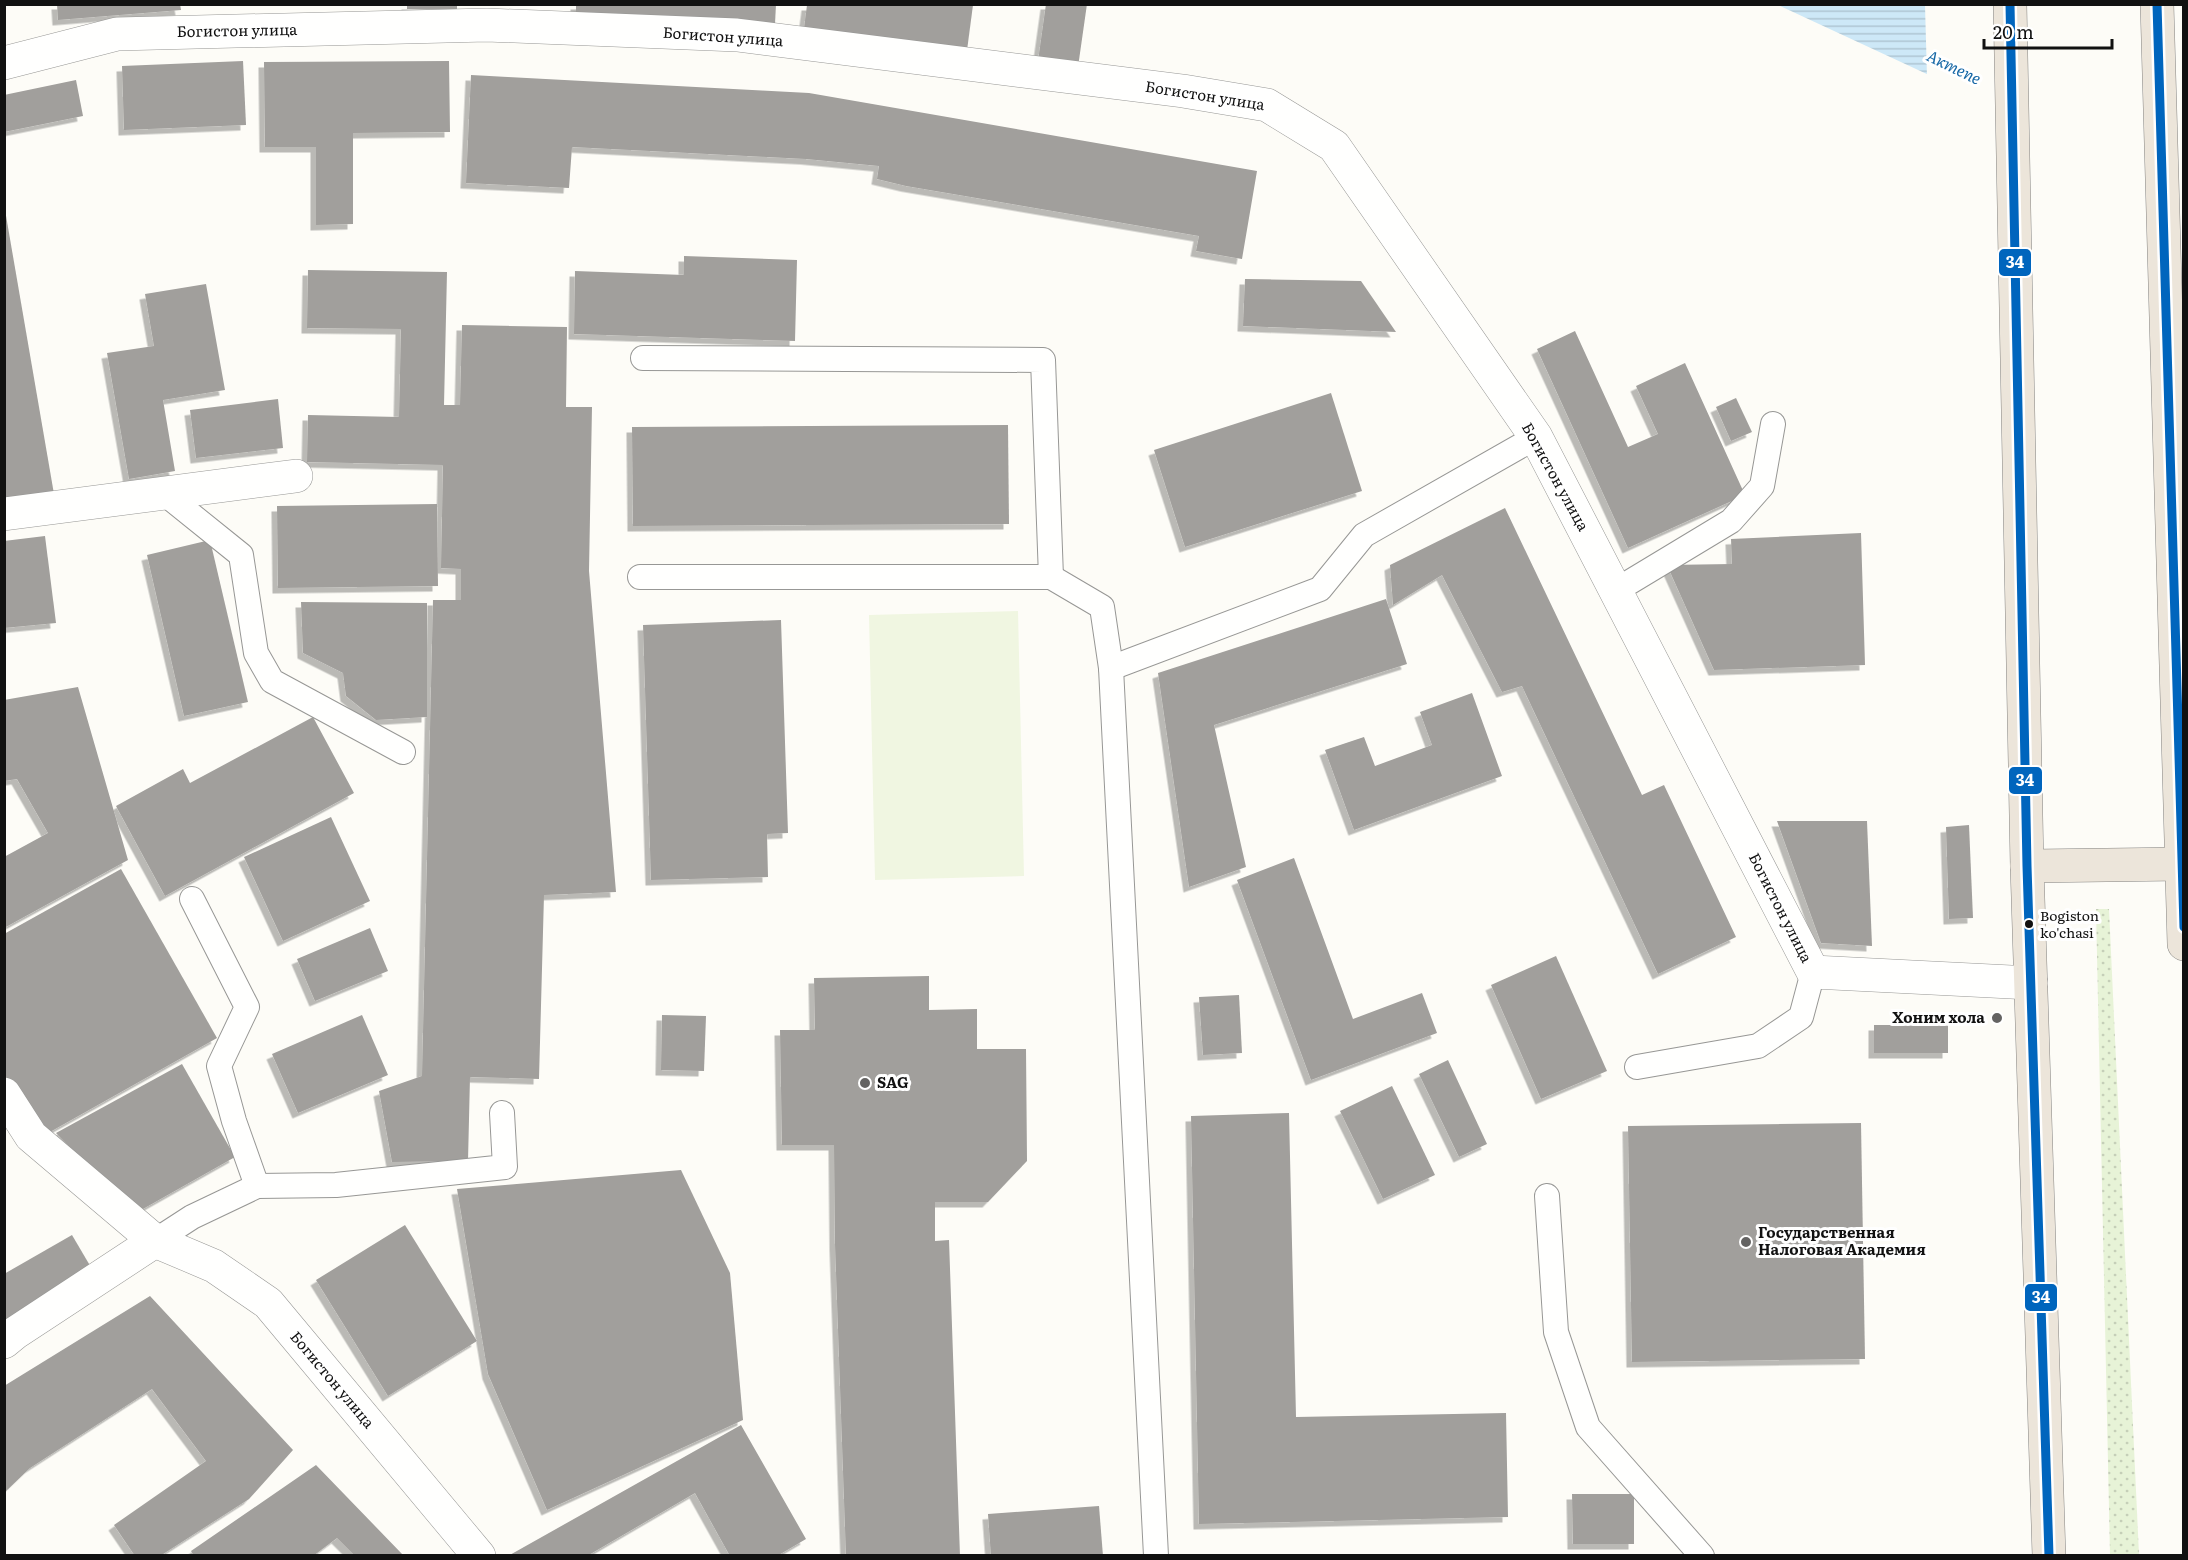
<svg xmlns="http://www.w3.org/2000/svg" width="2188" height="1560" font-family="Literata,serif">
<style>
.grass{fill:url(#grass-dots)}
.pitch{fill:#f0f6e1}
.water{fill:url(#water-rules)}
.pier{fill:#fdfcf7}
.building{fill:#a19f9c;filter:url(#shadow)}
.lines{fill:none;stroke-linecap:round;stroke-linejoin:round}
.service-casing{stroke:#979795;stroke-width:26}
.minor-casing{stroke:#979795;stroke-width:34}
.trunk-casing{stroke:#858482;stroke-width:34}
.service{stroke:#fffffe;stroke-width:24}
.minor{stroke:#fffffe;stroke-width:33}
.trunk{stroke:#ece5da;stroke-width:33}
.bus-1-casing{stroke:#fff;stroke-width:14}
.bus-1{stroke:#0065bd;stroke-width:9}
.bus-dot{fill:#111;stroke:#fff;stroke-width:2}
.poi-dot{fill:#646362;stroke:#fff;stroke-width:2}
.labels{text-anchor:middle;stroke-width:6;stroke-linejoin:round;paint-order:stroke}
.bus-label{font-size:14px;fill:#111;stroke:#fff;text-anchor:start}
.street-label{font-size:15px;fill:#111;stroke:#fff}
.poi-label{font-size:15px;font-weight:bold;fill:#111;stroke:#fff;text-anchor:start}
.water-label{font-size:16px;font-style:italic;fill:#1768a6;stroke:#fff}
.line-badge{stroke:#fff;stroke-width:2}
.badge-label{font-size:16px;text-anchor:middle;font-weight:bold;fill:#fff}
</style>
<defs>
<pattern id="grass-dots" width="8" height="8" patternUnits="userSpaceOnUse" patternTransform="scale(1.5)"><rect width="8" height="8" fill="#e7f3d7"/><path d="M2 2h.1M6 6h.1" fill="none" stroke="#c5cfb8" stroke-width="1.8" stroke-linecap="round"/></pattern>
<pattern id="water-rules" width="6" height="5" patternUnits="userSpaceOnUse" patternTransform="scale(1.5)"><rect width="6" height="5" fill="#cde8f7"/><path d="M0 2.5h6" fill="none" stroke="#afc6d3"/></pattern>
<filter id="shadow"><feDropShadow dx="-5.5" dy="5.5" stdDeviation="0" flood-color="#0004"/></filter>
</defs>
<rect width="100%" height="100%" fill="#fdfcf7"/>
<polygon class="grass" points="2096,909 2109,909 2139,1555 2110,1555"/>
<polygon class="pitch" points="1018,611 1024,876 875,880 869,615"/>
<polygon class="water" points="1778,5 1986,5 2183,193"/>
<polygon class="pier" points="1994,4 2184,82 2184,196 1927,77 1925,5"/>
<g class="building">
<polygon points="57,4 180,4 181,10 58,20"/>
<polygon points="407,4 457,4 457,10 407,9"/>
<polygon points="576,4 776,4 775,24 576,13"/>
<polygon points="1046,4 1087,4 1078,67 1038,61"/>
<polygon points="807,5 973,5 966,58 803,36"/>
<polygon points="243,61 246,125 124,130 122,66"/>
<polygon points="449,61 450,132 353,133 353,224 316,225 316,147 265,147 264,62"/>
<polygon points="471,75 809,93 1257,171 1242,259 1196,251 1199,236 906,186 877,179 879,166 806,159 572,147 569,188 466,183"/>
<polygon points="76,80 83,116 4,132 4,95"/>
<polygon points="4,204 54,494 4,502"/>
<polygon points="684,256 797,260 795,341 574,334 575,271 684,275"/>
<polygon points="308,270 447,272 444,405 460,405 462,325 567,327 566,407 592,407 589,571 616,892 544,895 539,1079 470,1077 468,1161 392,1162 379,1091 422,1076 433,600 461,600 461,569 441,568 443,465 307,462 308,415 399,417 401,329 307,328"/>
<polygon points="1245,279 1361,281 1396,332 1243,326"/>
<polygon points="206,284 225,390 163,400 175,471 129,479 107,353 154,346 145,294"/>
<polygon points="1575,331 1628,447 1658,434 1636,386 1685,363 1745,495 1628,548 1537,349"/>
<polygon points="1331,393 1362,491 1185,547 1154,450"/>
<polygon points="1736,398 1752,432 1731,441 1716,407"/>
<polygon points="278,399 283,448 196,458 190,410"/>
<polygon points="1008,425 1009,524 633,526 632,427"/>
<polygon points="437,504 438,586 278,588 277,506"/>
<polygon points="1505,508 1642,795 1664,785 1736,937 1658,974 1522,686 1502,692 1442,575 1393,605 1390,565"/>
<polygon points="1861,533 1865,665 1714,670 1667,565 1732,564 1731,539"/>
<polygon points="45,536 56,623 4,628 4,541"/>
<polygon points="210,540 248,702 184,716 147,555"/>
<polygon points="1386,599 1407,664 1214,725 1246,867 1189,887 1158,673"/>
<polygon points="301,602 427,603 427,717 376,720 346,696 343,673 303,653"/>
<polygon points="781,620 788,833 767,834 768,877 651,880 643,625"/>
<polygon points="78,687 128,860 4,928 4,857 48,833 17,779 4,781 4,700"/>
<polygon points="1472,693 1502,776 1354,830 1325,750 1364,737 1375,766 1432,745 1420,712"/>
<polygon points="313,717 354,793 165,896 116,806 183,769 190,783"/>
<polygon points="331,817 370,901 283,941 244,857"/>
<polygon points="1777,821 1867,821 1872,946 1821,943"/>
<polygon points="1969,825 1973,918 1949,919 1946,827"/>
<polygon points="1294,858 1353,1019 1422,993 1437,1033 1311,1080 1237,880"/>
<polygon points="121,869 217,1038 41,1137 4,1073 4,934"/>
<polygon points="370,928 388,971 315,1001 297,959"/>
<polygon points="1556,956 1607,1071 1541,1099 1491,985"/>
<polygon points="929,976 929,1010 977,1009 977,1049 1026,1049 1027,1161 988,1202 935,1202 935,1241 949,1240 960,1556 846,1556 835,1244 834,1145 782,1145 780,1030 815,1030 814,978"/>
<polygon points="1239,995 1242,1053 1203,1055 1199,997"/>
<polygon points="362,1015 388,1075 298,1113 272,1054"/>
<polygon points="662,1015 706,1016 704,1071 661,1070"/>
<rect x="1874" y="1025" width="74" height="28"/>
<polygon points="1448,1060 1487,1144 1459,1157 1419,1074"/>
<polygon points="182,1064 235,1157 134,1214 56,1133"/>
<polygon points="1392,1086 1435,1175 1383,1199 1340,1111"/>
<polygon points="1289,1113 1296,1417 1506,1413 1508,1517 1199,1524 1191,1116"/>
<polygon points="1861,1123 1865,1359 1632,1362 1628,1126"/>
<polygon points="681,1170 730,1273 743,1420 547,1510 488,1374 457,1189"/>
<polygon points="405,1225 477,1341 388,1396 316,1280"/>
<polygon points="72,1235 92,1269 4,1321 4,1274"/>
<polygon points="150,1296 293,1450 249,1499 160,1556 135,1556 114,1525 206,1461 152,1389 30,1468 4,1493 4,1386"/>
<polygon points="741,1425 806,1539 777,1556 730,1556 695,1493 587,1556 508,1556"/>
<polygon points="316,1465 404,1556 355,1556 337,1538 313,1556 194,1556 191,1551"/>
<polygon points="1572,1494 1634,1494 1634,1544 1573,1544"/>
<polygon points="1099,1506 1103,1556 991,1556 988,1514"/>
</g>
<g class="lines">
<defs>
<g id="service">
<polyline points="643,358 1043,360 1051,577"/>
<polyline points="164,493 241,555 256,653 272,681 403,752"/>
<polyline points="640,577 1051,577 1102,607 1111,668 1156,1556"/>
<polyline points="1615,591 1731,521 1762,486 1773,424"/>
<polyline points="1111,668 1320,589 1364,535 1536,437"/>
<polyline points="1637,1067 1758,1046 1801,1017 1813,972"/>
<polyline points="257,1186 336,1185 505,1167 502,1113"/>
<polyline points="1547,1196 1556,1332 1588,1427 1702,1556"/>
<polyline points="155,1241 192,1217 257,1186 234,1121 219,1066 247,1007 192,899"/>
</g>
<g id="minor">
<polyline points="4,63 117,34 487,25 737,35 1183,91 1267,105 1334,146 1536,437 1813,972 2031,983"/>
<polyline points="4,514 296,476"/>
<polyline points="4,1094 31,1136 155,1241 214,1266 268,1303 479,1556"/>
<polyline points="4,1342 15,1333 155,1241"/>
</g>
<g id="trunk">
<polyline points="2010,4 2027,866 2049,1556"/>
<polyline points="2157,4 2184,944"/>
<polyline points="2027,866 2181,864"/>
</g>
</defs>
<use href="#service" class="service-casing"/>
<use href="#minor" class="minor-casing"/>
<use href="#trunk" class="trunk-casing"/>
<use href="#service" class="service"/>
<use href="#minor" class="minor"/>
<use href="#trunk" class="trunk"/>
<defs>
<g id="bus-1">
<polyline points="2010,4 2027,866 2049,1556"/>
<polyline points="2157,4 2184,927"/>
</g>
</defs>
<use href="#bus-1" class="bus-1-casing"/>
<use href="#bus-1" class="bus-1"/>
</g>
<circle class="bus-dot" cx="2029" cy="924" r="5"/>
<g class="poi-dot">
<circle cx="1997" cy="1018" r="6"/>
<circle cx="865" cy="1083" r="6"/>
<circle cx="1746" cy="1242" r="6"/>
</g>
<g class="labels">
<g class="bus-label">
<text x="2040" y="921">Bogiston<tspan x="2040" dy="17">ko'chasi</tspan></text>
</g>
<g class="street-label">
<text transform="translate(237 31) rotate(-1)" y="5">Богистон улица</text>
<text transform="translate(723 37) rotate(4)" y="5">Богистон улица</text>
<text transform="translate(1205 96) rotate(9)" y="5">Богистон улица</text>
<text transform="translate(1555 477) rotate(61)" y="5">Богистон улица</text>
<text transform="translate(1780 908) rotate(63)" y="5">Богистон улица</text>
<text transform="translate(332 1380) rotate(50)" y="5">Богистон улица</text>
</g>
<g class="poi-label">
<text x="1985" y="1023" text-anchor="end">Хоним хола</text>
<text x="877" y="1088">SAG</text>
<text x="1758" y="1238">Государственная<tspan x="1758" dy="17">Налоговая Академия</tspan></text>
</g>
<g class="water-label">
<text transform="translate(1954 67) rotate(26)" y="6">Актепе</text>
</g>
</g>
<g class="line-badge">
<rect x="1998" y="248" width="34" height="29" rx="6" fill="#0065bd"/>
<rect x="2008" y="766" width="35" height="29" rx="6" fill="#0065bd"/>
<rect x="2024" y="1283" width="34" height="29" rx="6" fill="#0065bd"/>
</g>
<g class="badge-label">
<text x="2015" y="268">34</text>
<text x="2025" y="786">34</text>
<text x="2041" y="1303">34</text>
</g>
<rect width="2188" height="1560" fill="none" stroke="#111111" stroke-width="12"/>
<path d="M1984 39v9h128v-9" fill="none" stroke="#111111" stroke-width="3"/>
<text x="1993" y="39" font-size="18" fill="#111111" stroke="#ffffff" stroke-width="4.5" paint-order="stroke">20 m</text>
</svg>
